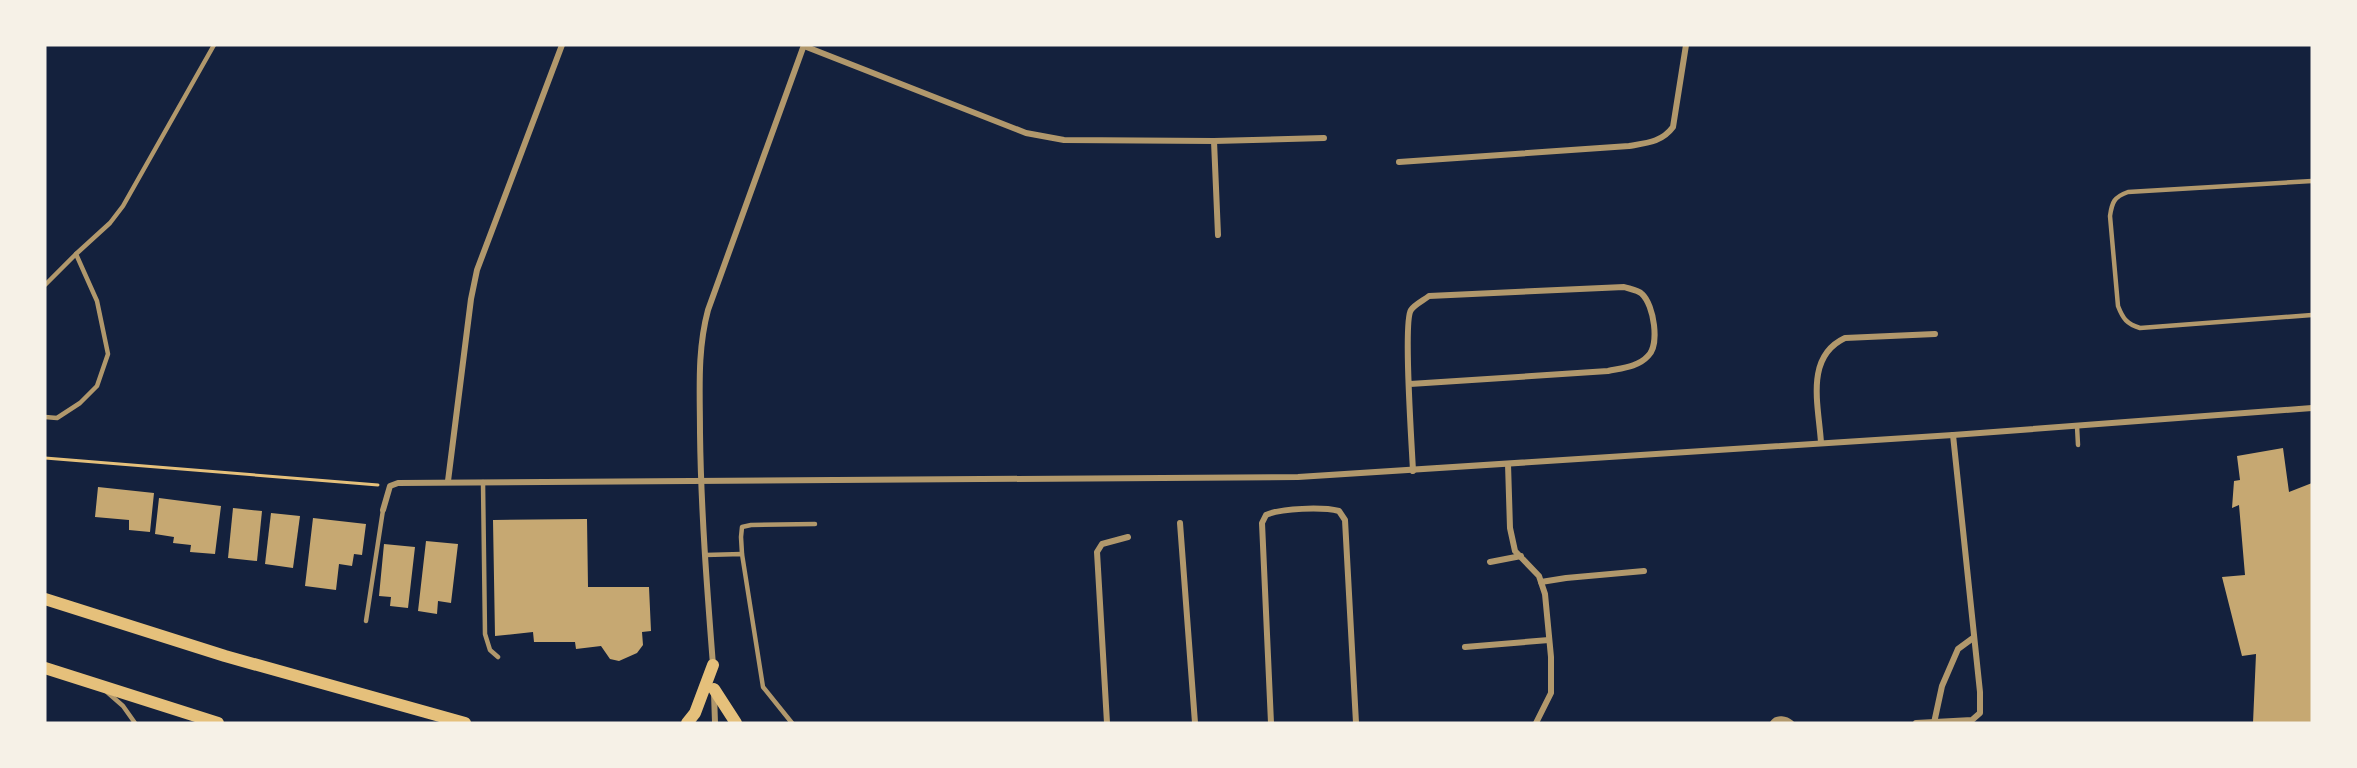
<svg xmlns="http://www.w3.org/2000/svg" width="2357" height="768" font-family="Raleway,sans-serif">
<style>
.building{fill:#c6a872}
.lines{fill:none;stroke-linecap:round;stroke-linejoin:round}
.path{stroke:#e5c07b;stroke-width:3}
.service{stroke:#b1986c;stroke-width:4.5}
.minor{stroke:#b1986c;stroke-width:6}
.secondary{stroke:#e5c07b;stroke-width:12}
</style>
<rect width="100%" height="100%" fill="#14213d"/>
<g class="building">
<polygon points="2283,448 2289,492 2312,483 2312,723 2253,723 2256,654 2242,656 2222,577 2245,575 2239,505 2232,508 2234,481 2240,480 2237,456"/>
<polygon points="98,487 154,493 150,532 129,530 129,520 95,517"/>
<polygon points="159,498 221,506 215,554 190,552 191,545 173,543 174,537 155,534"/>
<polygon points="233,508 262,511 257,561 228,558"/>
<polygon points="271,513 300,516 293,568 265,564"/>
<polygon points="313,518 366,524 362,555 354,554 352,566 339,564 336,590 305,586"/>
<polygon points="587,519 588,587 649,587 651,631 642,632 643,645 637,653 619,661 610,659 601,646 576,649 575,642 534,642 533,632 495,636 493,520"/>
<polygon points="426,541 458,544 451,603 438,601 437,614 418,611"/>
<polygon points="384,544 415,547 408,608 390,606 391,597 379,596"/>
</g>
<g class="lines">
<polyline class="path" points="45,458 378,485"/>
<g class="service">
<path d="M 2312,181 L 2128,192 C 2114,197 2112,202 2110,216 L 2118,306 C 2123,319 2127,324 2140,328 L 2312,315"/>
<polyline points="45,285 76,254"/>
<polyline points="45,417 57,418 80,403 97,386 108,354 97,301 76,254 110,223 123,206 214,45"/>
<polyline points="2077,426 2078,445"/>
<polyline points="483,482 485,634 490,650 498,657"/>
<polyline points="742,554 741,537 742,527 751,525 815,524"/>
<polyline points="705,555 742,554 763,687 792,723"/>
<polyline points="366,621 383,510"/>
<polyline points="107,692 123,706 135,723"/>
</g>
<g class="minor">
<polyline points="804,46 1026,133 1064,140 1214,141 1324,138"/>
<polyline points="1214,141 1218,235"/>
<path d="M 1399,162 L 1629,146 C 1647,143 1662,142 1673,127 L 1686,45"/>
<path d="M 1410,384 L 1608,371 C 1622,368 1638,367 1648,356 C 1660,345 1654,305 1642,294 C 1638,290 1630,289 1624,287 L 1429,296 C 1424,300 1414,305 1411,310 C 1403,321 1412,448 1413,471"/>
<path d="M 1821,443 C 1819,407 1804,357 1845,338 L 1935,334"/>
<polyline points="1508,464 1510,528 1515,551 1539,576 1545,594 1551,657 1551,693 1536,723"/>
<polyline points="448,481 471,299 477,270 562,45"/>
<polyline points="383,510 390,486 398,483 1298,477 1953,435 2312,408"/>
<polyline points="1180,523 1195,723"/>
<polyline points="1490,562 1521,556"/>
<polyline points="1541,582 1566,578 1644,571"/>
<polyline points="1465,647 1549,640"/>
<path d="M 713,665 C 707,588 701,511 700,433 C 700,391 697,351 708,310 L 804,45"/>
<polyline points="714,693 715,723"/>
<polyline points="1107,723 1097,552 1102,544 1128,537"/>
<path d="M 1271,723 L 1262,523 L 1266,515 C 1281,508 1323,507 1339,511 L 1345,520 L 1356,723"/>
<path d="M 1773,723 C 1777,717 1786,719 1791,723"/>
<polyline points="1916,723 1972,720 1980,713 1980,692 1953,435"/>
<polyline points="1934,723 1942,686 1958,649 1973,638"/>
</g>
<g class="secondary">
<polyline points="45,599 225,656 465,723"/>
<polyline points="45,668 218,723"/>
<polyline points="714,689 736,723"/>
<polyline points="687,723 695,713 713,665"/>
</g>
</g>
<rect width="2357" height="768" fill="none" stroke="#f6f1e7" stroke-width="93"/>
</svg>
